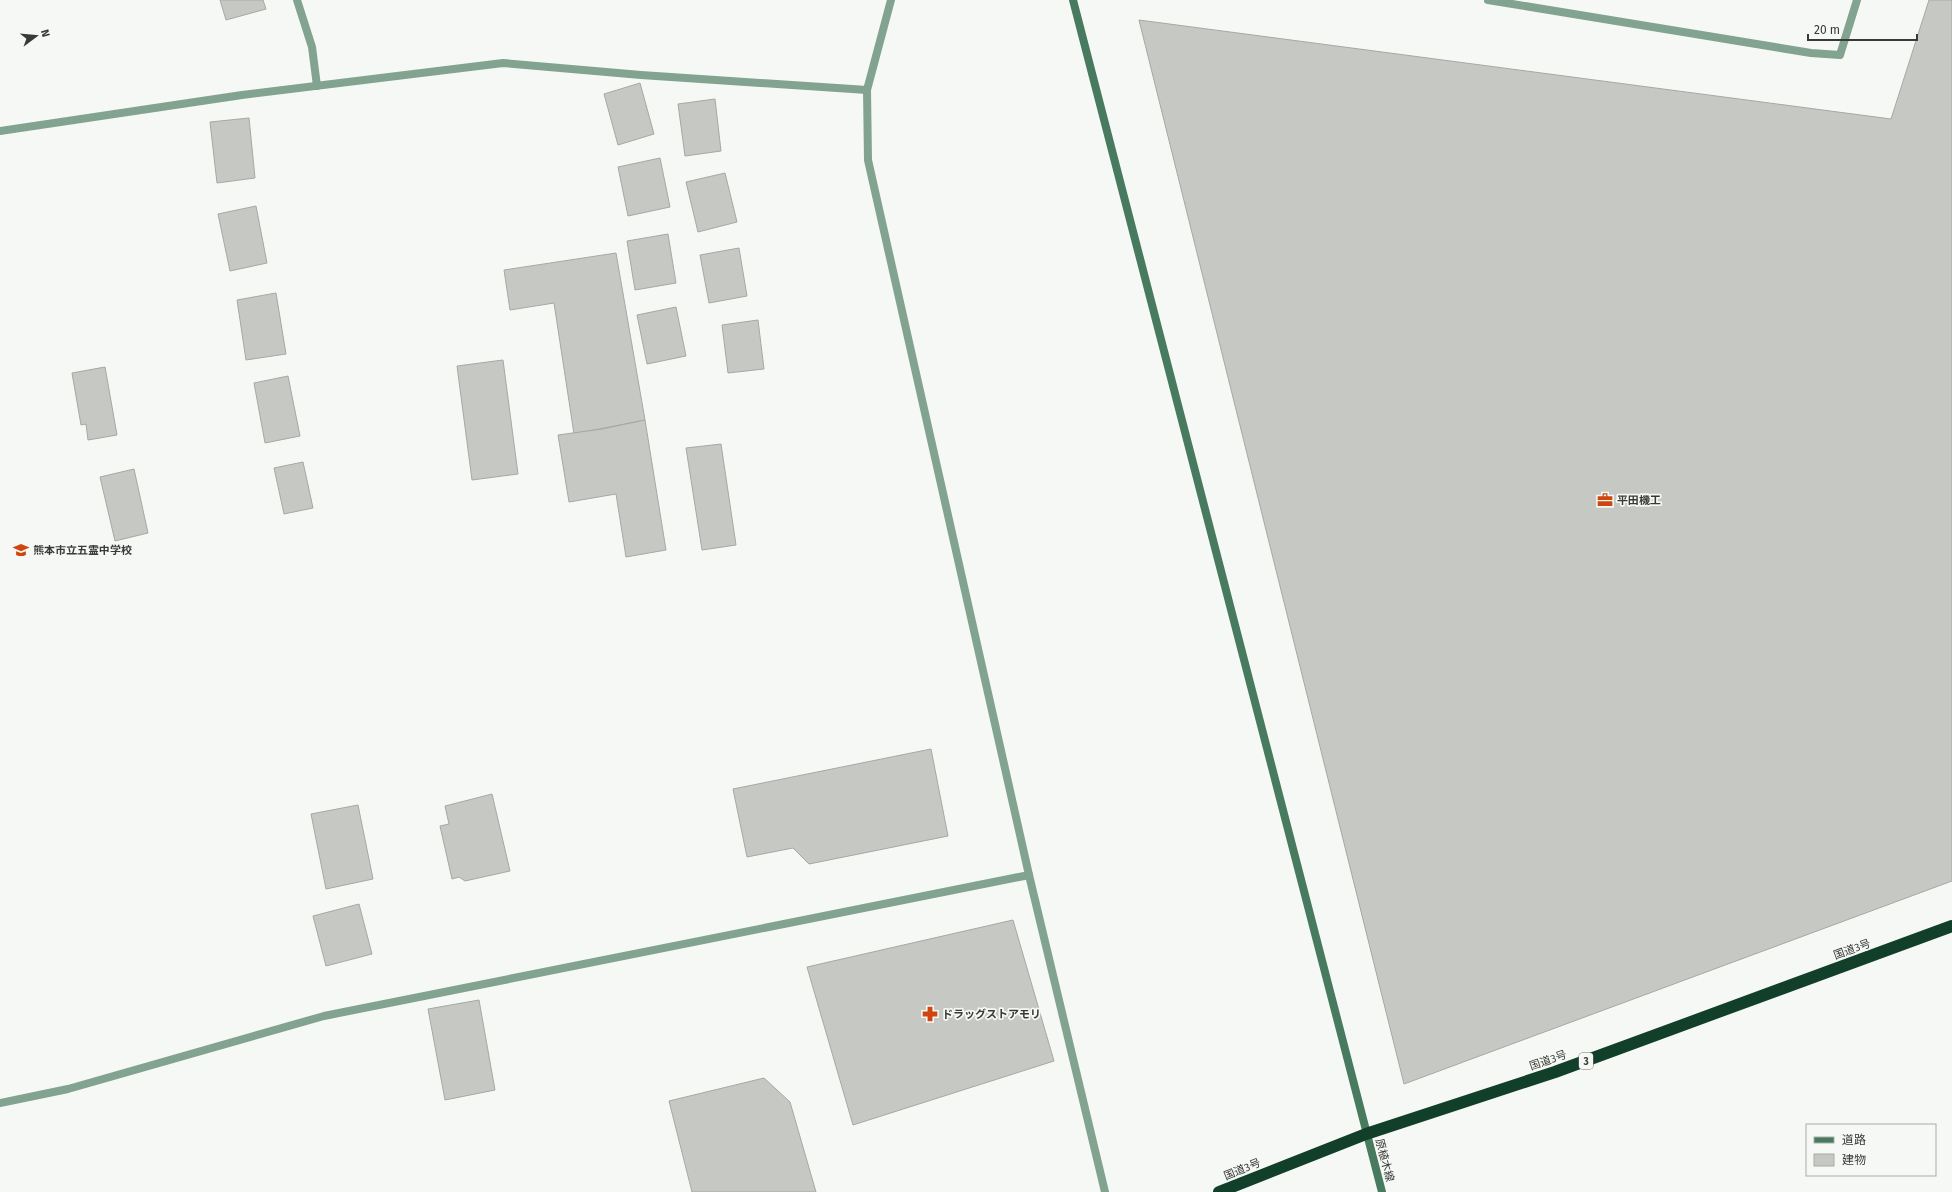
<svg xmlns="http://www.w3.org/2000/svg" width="1952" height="1192" font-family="'Fira Sans','Noto Sans JP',sans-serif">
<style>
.building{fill:#c6c8c3;stroke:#a7a8a4}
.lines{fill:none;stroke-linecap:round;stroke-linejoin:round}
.street{stroke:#81a390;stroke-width:8}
.secondary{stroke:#477a5f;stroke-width:8}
.highway{stroke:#113f2a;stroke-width:12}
.labels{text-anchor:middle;stroke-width:3.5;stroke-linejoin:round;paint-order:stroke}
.shield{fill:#f5f8f4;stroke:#717370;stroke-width:1}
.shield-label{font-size:10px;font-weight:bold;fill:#383a38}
.poi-label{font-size:11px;font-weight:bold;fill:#383a38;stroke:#f5f8f4;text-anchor:start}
.street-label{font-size:11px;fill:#383a38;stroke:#f5f8f4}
</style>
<rect width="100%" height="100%" fill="#f5f8f4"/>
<g class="building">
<polygon points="220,0 263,0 266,9 226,20"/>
<polygon points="1929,0 1952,0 1952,881 1404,1084 1139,20 1891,119"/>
<polygon points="640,83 654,134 618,145 604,94"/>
<polygon points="715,99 721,151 685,156 678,104"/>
<polygon points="249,118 255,178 217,183 210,122"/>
<polygon points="660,158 670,207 628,216 618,167"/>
<polygon points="725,173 737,222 698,232 686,182"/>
<polygon points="256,206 267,263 230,271 218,214"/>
<polygon points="668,234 676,283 635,290 627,241"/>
<polygon points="739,248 747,296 709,303 700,255"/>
<polygon points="616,253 645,420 574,434 554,303 510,310 504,270"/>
<polygon points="276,293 286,354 246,360 237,300"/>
<polygon points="676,307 686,356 647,364 637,315"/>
<polygon points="758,320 764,369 728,373 722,325"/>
<polygon points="503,360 518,474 472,480 457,366"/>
<polygon points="105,367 117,435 88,440 86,424 81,425 72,373"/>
<polygon points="288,376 300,436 265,443 254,383"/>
<polygon points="645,420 666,550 626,557 616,494 569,502 558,435 602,429"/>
<polygon points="721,444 736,545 702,550 686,448"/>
<polygon points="303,462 313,508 284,514 274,468"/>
<polygon points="134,469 148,533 115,541 100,477"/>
<polygon points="931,749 948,836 809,864 793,848 747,857 733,789"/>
<polygon points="492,794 510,871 465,881 459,877 452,879 440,826 449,824 445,806"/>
<polygon points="358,805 373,879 326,889 311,814"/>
<polygon points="359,904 372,954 326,966 313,916"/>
<polygon points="1013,920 1054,1061 853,1125 807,967"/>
<polygon points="479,1000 495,1090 445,1100 428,1009"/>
<polygon points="764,1078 790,1102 816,1192 692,1192 669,1101"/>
</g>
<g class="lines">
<g class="street">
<polyline points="297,0 312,47 317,86"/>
<polyline points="891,0 867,90 868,160 1029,875 1105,1192"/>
<polyline points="1488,0 1811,53 1840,55 1857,0"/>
<polyline points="0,131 242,95 503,63 641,75 867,90"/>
<polyline points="0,1103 68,1089 324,1016 1029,875"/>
</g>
<polyline class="secondary" points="1073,0 1382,1192"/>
<polyline class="highway" points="1219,1192 1366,1134 1555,1072 1952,926"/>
</g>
<defs>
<symbol id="office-bare" viewBox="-9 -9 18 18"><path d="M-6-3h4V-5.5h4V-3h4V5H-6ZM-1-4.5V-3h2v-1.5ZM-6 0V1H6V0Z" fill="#ce470e" stroke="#f5f8f4" stroke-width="2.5" paint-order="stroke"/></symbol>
<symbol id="school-bare" viewBox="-9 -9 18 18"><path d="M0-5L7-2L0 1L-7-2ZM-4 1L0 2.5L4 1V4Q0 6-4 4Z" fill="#ce470e" stroke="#f5f8f4" stroke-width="2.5" paint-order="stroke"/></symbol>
<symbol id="pharmacy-bare" viewBox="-9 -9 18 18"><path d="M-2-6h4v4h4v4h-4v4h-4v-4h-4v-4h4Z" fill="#ce470e" stroke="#f5f8f4" stroke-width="2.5" paint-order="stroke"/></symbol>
</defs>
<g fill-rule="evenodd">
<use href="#office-bare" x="1594" y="489" width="22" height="22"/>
<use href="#school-bare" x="10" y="539" width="22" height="22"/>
<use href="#pharmacy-bare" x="919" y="1003" width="22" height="22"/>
</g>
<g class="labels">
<rect class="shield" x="1579" y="1053" width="14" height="16" rx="3"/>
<g class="shield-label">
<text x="1586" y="1065">3</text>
</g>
<g class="poi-label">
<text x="1617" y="504">平田機工</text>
<text x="33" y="554">熊本市立五霊中学校</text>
<text x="942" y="1018">ドラッグストアモリ</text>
</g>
<g class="street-label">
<text transform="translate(1852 949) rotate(-20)" y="4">国道3号</text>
<text transform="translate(1548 1060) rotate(-19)" y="4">国道3号</text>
<text transform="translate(1385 1160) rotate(75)" y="4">原植木線</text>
<text transform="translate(1242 1169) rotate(-22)" y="4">国道3号</text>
</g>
</g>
<rect x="1806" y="1124" width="130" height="52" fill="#f5f8f4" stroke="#a9aca9"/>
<rect x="1814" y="1137" width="20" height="6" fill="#477a5f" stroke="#a9aca9"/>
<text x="1842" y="1144" font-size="12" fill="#383a38">道路</text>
<rect x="1814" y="1154" width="20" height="12" fill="#c6c8c3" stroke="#a9aca9"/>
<text x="1842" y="1164" font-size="12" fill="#383a38">建物</text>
<g transform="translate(36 36) rotate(74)" stroke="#f5f8f4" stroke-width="3" paint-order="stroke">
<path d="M0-3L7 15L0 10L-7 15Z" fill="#383a38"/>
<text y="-6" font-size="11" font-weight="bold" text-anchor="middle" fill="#383a38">N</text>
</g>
<path d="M1808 34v6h109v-6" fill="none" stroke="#383a38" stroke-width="2"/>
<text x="1814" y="34" font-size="12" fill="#383a38" stroke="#f5f8f4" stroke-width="3" paint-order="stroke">20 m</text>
</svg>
